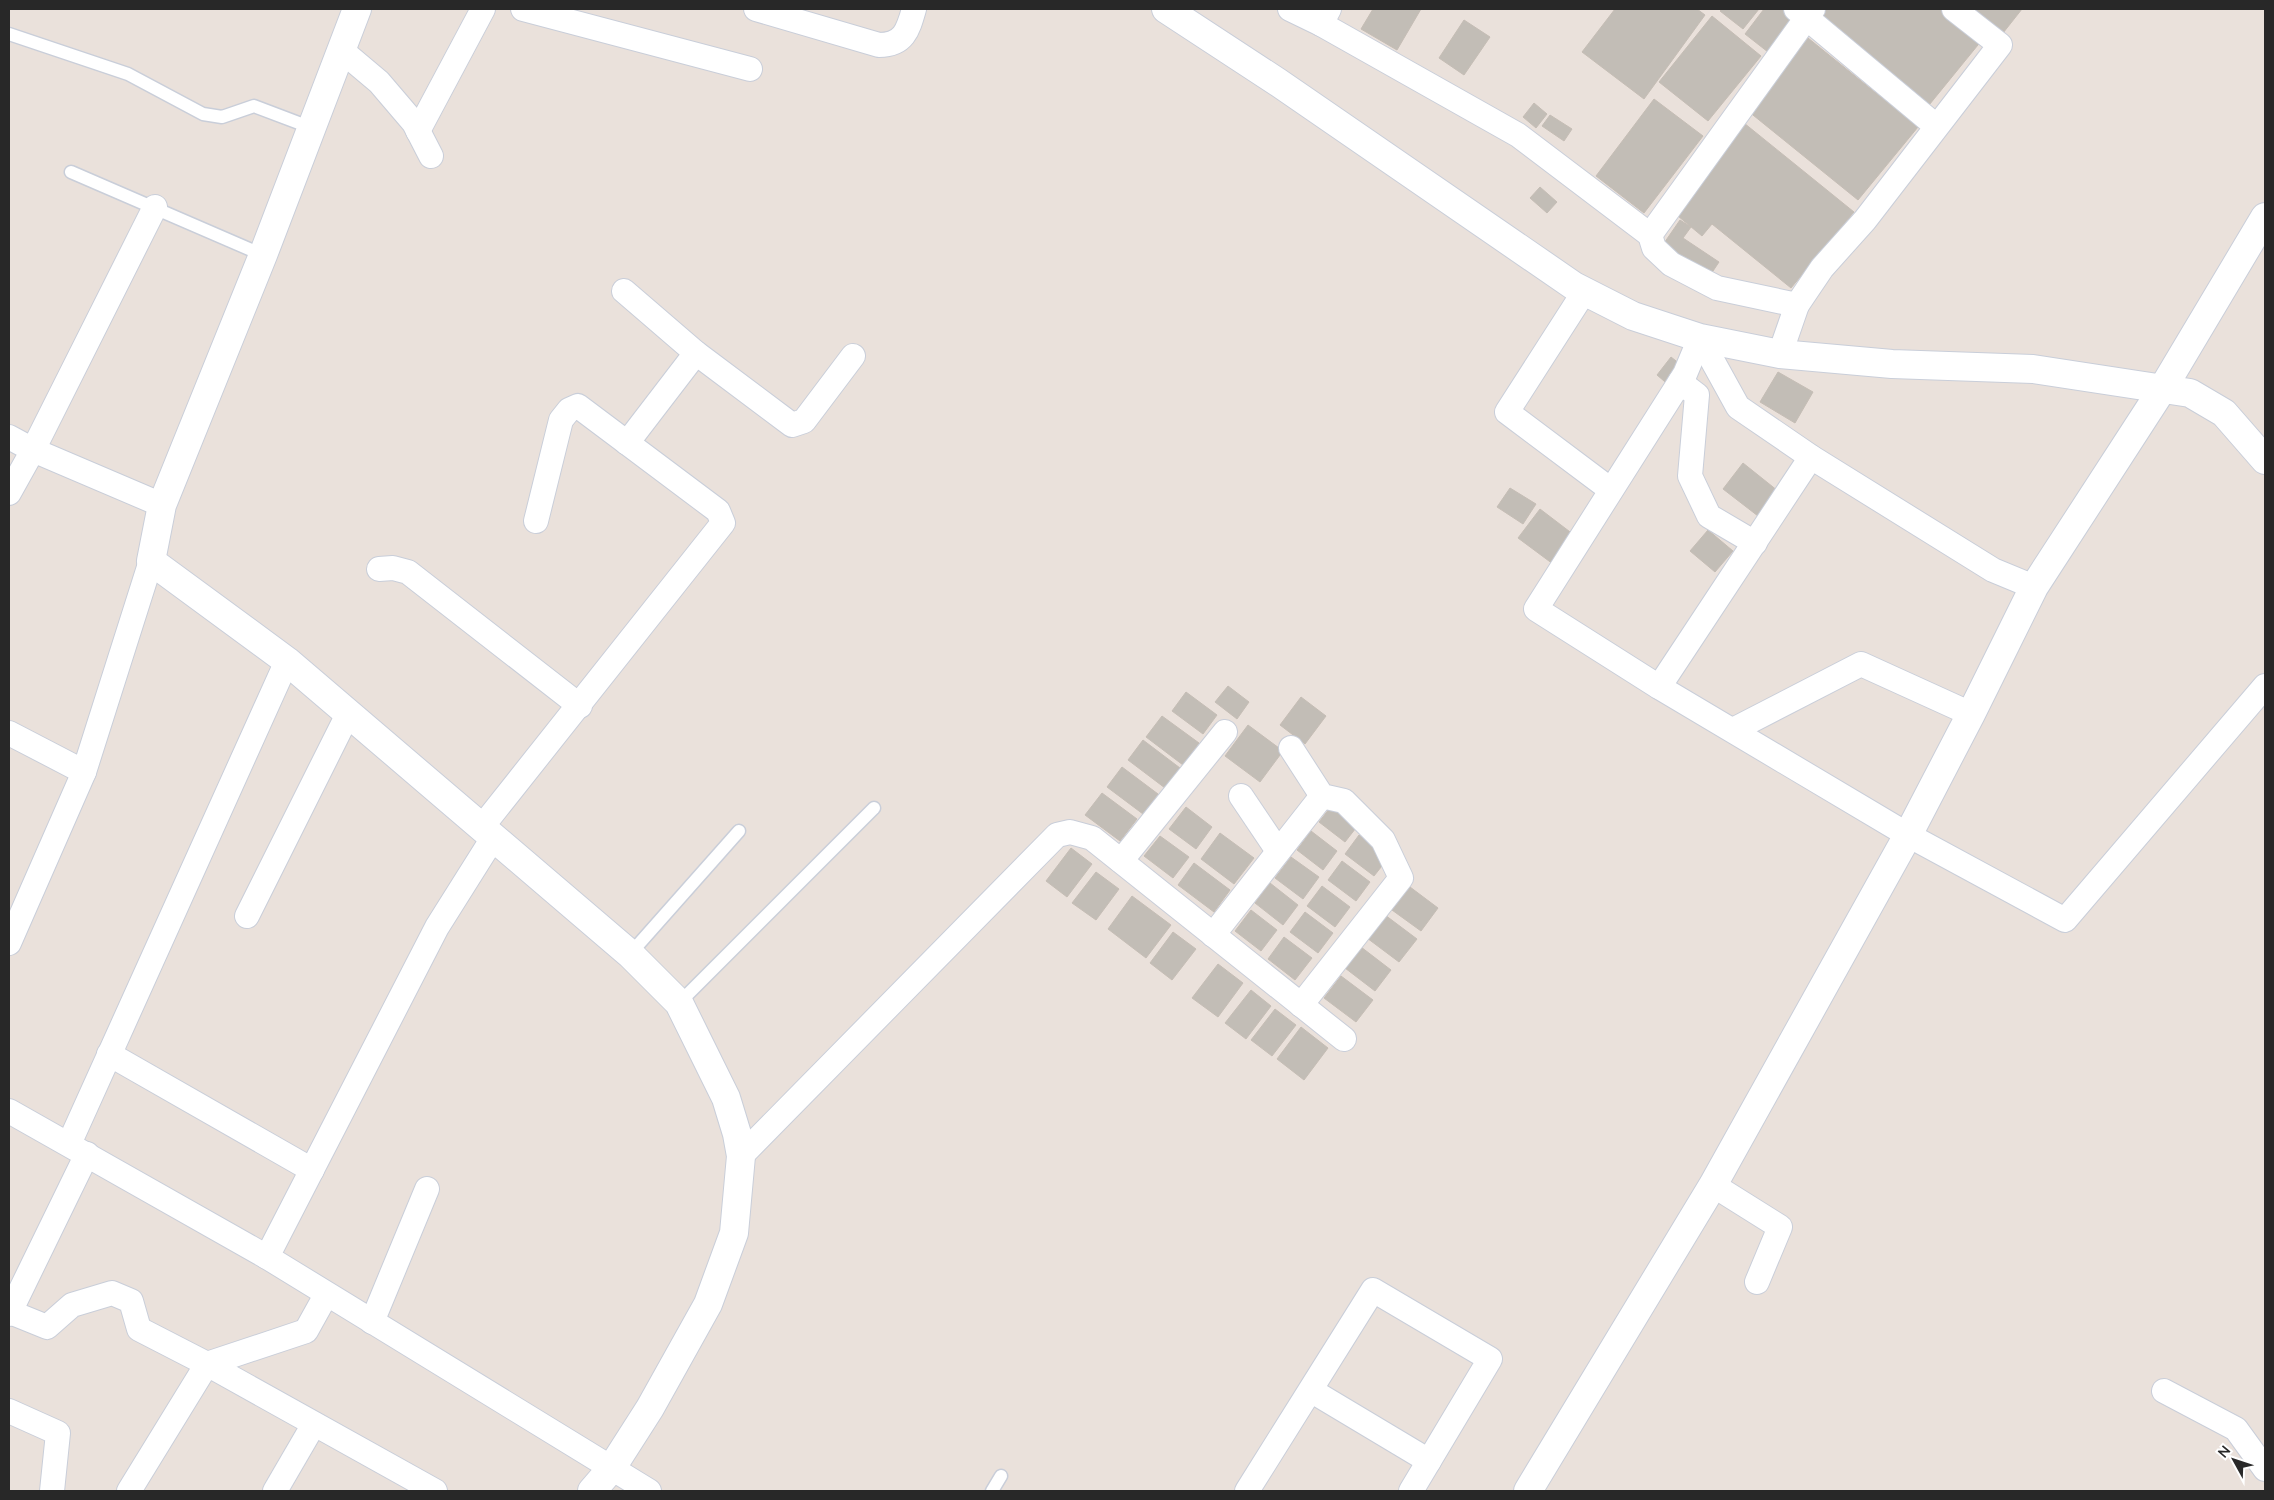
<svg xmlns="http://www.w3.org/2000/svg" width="2274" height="1500" font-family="'Nunito Sans',sans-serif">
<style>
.building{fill:#c2bdb6;stroke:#c5bdb5}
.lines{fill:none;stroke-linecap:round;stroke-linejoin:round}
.lane-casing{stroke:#c9ced9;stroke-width:15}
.street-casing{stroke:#c9ced9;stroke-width:26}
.secondary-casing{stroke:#c9ced9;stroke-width:30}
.lane{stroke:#fff;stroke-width:12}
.street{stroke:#fff;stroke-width:24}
.secondary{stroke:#fff;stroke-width:28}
</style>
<rect width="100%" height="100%" fill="#eae1db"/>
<g class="building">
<polygon points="1373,9 1421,9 1397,50 1361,29"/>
<polygon points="1615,9 1697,9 1705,15 1644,99 1582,52"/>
<polygon points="1722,9 1759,9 1743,29 1720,11"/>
<polygon points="1764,9 1792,9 1798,13 1768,52 1745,34"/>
<polygon points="1822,9 1943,9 1982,40 1925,110 1813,20"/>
<polygon points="1972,9 2022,9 2003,33"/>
<polygon points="1712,16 1761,56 1708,121 1659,82"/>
<polygon points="1464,20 1490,37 1464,75 1439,58"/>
<polygon points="1808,38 1918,127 1858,200 1748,111"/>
<polygon points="1654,99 1703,136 1644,213 1596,176"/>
<polygon points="1534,103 1547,114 1536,128 1523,117"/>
<polygon points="1550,115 1572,129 1564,141 1542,126"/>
<polygon points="1744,123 1854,212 1791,288 1712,224 1702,236 1672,211"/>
<polygon points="1540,187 1557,202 1547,213 1530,198"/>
<polygon points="1680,220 1691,227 1683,238 1719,262 1707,280 1660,249"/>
<polygon points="1671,357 1685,368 1671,387 1657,375"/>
<polygon points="1778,372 1813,392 1795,423 1760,402"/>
<polygon points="1743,463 1778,491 1758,516 1723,489"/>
<polygon points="1510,488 1536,504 1523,524 1497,507"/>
<polygon points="1540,509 1578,538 1557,567 1518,538"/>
<polygon points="1708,530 1733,551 1715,572 1690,551"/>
<polygon points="1228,686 1249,702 1237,719 1215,702"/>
<polygon points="1186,692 1217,715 1203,734 1172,711"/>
<polygon points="1301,697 1326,716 1305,744 1280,725"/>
<polygon points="1162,716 1199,743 1183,765 1146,737"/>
<polygon points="1248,725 1283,751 1260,782 1225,756"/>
<polygon points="1143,740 1180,768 1165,788 1128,760"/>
<polygon points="1122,767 1158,794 1143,814 1107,787"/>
<polygon points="1102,793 1137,819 1120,841 1085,815"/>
<polygon points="1333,804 1359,824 1345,842 1319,822"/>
<polygon points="1186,807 1212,827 1196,849 1169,829"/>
<polygon points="1311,831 1337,851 1323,870 1297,850"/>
<polygon points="1220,833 1254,858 1234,884 1201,859"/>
<polygon points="1359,835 1389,857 1374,876 1345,854"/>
<polygon points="1160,836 1189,857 1173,878 1144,856"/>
<polygon points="1071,848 1092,864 1067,897 1046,881"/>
<polygon points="1291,857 1319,877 1303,899 1275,878"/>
<polygon points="1342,861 1370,882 1356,901 1328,880"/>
<polygon points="1194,863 1230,890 1214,912 1178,885"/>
<polygon points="1096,872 1119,889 1096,920 1072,903"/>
<polygon points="1270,883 1298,905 1283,925 1255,903"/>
<polygon points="1322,886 1350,907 1335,927 1307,906"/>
<polygon points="1410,887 1438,908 1421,931 1392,910"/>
<polygon points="1132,896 1171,925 1146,958 1108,929"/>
<polygon points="1251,910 1277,930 1261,951 1235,931"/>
<polygon points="1305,912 1333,933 1318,953 1290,932"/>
<polygon points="1385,915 1417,939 1399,962 1367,938"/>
<polygon points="1173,932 1196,949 1172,980 1150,963"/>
<polygon points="1284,937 1312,958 1295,980 1268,959"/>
<polygon points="1361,947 1391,970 1375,991 1345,968"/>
<polygon points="1218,964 1243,983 1218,1017 1192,998"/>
<polygon points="1341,976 1373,1000 1356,1022 1324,998"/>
<polygon points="1251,990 1271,1006 1246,1039 1225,1023"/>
<polygon points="1275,1009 1296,1025 1272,1056 1251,1040"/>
<polygon points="1301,1027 1328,1048 1304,1080 1277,1059"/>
</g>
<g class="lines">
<defs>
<g id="lane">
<polyline points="9,34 128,74 203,114 222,117 254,106 312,128"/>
<polyline points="71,172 263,255"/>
<polyline points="630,954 739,831"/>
<polyline points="679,1003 874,808"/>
<polyline points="992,1491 1001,1476"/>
</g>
<g id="street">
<polyline points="523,9 750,69"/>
<path d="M 756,9 L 879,45 C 904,45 908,30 914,9"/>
<polyline points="1290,9 1321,24 1329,9"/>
<polyline points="1796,9 1936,126"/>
<polyline points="1321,24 1518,135 1650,235 1654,248 1671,264 1717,288 1797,305"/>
<polyline points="341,50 379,82 414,123 431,156"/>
<polyline points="418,131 483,9"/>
<polyline points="1650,235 1813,9"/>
<polyline points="624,291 696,353 792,425 804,421 853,356"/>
<polyline points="1584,292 1507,412 1611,490"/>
<polyline points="1700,338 1685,374 1536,609 1659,687 1908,835 2065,920 2265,686"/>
<polyline points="1700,338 1738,407 1811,457 1993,570 2034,587"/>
<polyline points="1780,354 1797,305 1822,268 1865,220 2000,45 1954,9"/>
<polyline points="1680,382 1697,395 1690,476 1709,516 1755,543"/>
<polyline points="9,437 33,450 162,505"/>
<polyline points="627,443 696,353"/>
<polyline points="9,493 33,450 155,207"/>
<polyline points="379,569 393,568 408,572 580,706"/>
<polyline points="1659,687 1811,457"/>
<polyline points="1733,730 1861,664 1971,714"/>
<polyline points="9,733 84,772"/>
<polyline points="1291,748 1322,796 1344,801 1383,840 1401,878 1301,1005"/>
<polyline points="1241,796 1278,851"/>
<polyline points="481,828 723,523 718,511 578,406 569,410 561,420 536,521"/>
<polyline points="1121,861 1225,732"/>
<polyline points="247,916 348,714"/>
<polyline points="1213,935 1322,796"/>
<polyline points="9,943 84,772 151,561"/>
<polyline points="109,1054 312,1170"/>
<polyline points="9,1111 267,1257 649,1491"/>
<polyline points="69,1144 287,661"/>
<polyline points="741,1156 1057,835 1070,832 1092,838 1344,1039"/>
<polyline points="1713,1185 1780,1227 1757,1282"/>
<polyline points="267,1257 437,927 493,838"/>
<polyline points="10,1312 47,1327 72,1305 112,1293 131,1301 139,1329 207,1364 306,1331 326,1295"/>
<polyline points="9,1314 87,1154"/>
<polyline points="372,1322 427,1189"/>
<polyline points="1312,1391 1429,1461"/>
<polyline points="2164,1391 2236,1429 2265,1469"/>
<polyline points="9,1411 58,1433 52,1491"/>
<polyline points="129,1491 207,1364 435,1491"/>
<polyline points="275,1491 314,1424"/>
<polyline points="1247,1491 1373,1290 1490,1359 1411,1491"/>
</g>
<g id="secondary">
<polyline points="357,9 263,255 162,505 151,561 287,661 630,954 679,1003 726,1098 737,1134 741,1156 734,1233 708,1304 650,1408 611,1469 592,1491"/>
<polyline points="1166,9 1279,83 1574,286 1633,316 1700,338 1780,354 1892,364 2033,369 2190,393 2224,413 2265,460"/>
<polyline points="1528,1491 1713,1185 1908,835 1971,714 2034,587 2163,388 2265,217"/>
</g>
</defs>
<use href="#lane" class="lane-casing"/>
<use href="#street" class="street-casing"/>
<use href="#secondary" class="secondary-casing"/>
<use href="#lane" class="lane"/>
<use href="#street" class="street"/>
<use href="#secondary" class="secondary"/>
</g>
<rect width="2274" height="1500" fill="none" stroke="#282828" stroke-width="20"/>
<g transform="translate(2234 1460) rotate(310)" stroke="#ffffff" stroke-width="4" paint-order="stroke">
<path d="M0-4L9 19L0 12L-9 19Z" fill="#282828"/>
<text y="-8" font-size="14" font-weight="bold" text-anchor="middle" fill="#282828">N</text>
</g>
</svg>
